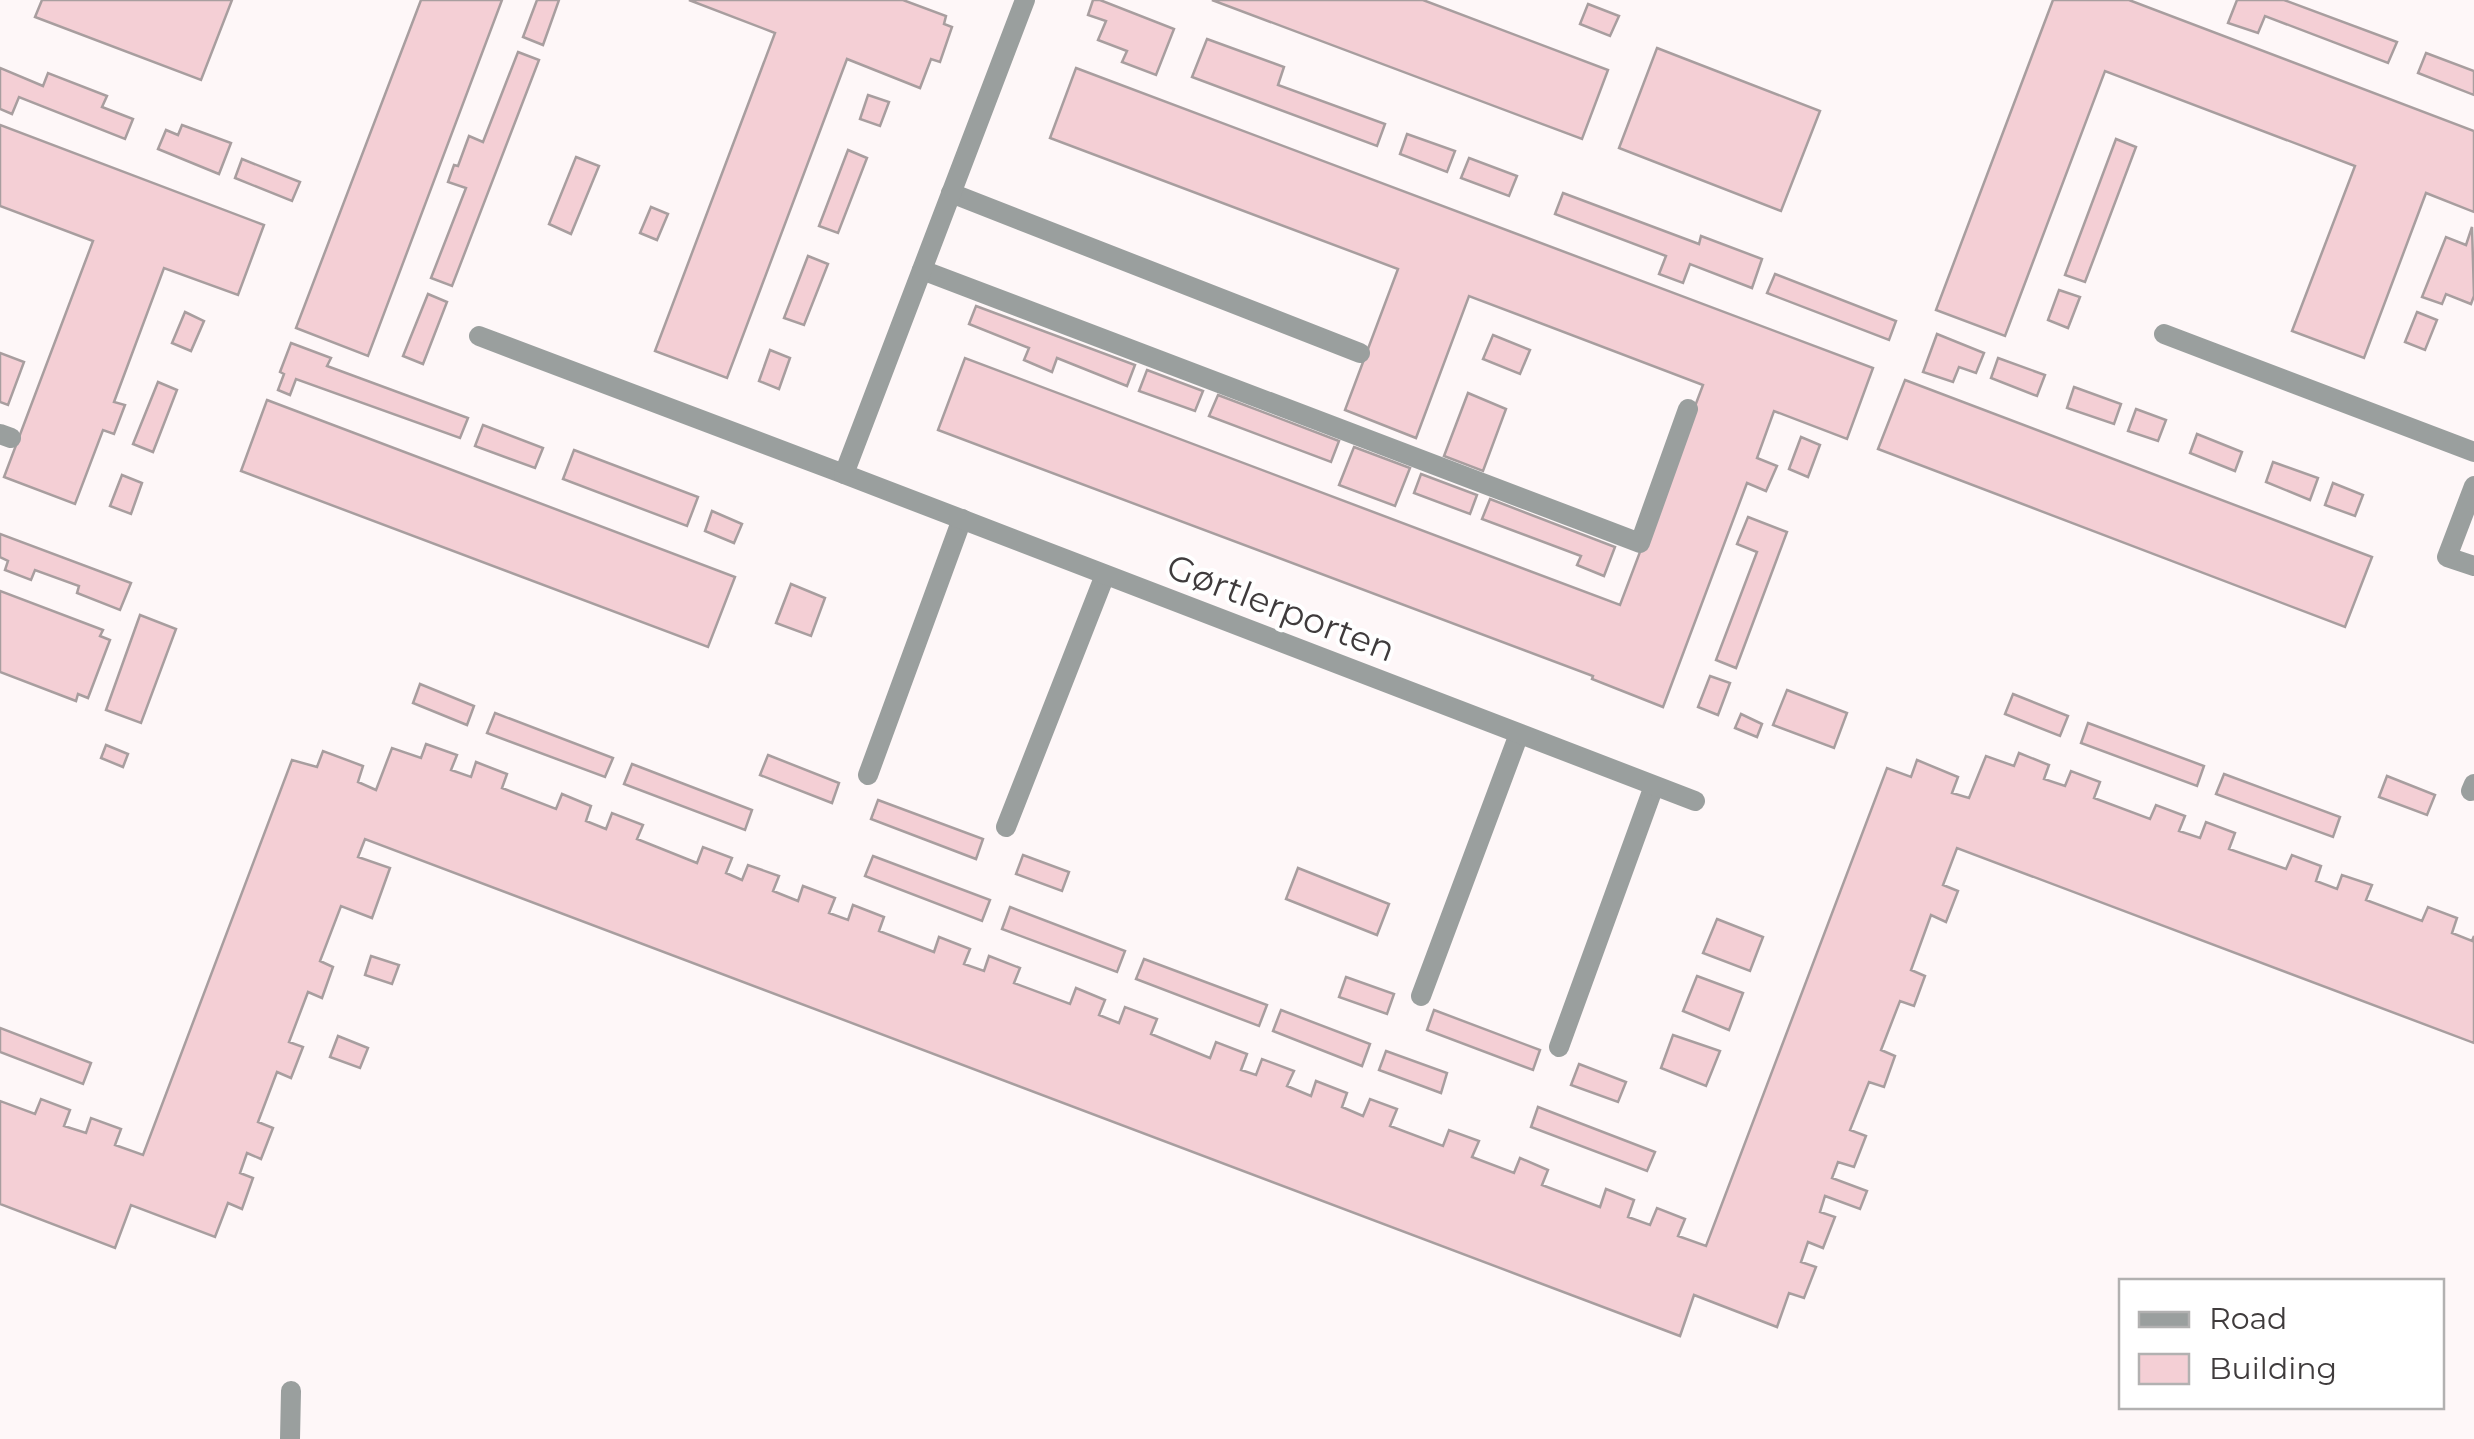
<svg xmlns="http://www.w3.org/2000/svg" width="2474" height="1439" font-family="Montserrat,sans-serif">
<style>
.building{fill:#f4cfd5;stroke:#a89e9f;stroke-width:2.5}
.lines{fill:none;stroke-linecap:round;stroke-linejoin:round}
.lane{stroke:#9a9f9e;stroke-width:20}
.street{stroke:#9a9f9e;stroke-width:20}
.labels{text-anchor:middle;stroke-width:8;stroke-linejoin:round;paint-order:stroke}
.street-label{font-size:35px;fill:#3f3b3c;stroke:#fff}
</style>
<rect width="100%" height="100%" fill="#fef7f8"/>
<g class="building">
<polygon points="42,0 232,0 201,80 35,17"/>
<polygon points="421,0 502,0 368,356 296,328"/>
<polygon points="537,0 559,0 543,45 523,37"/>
<polygon points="689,0 903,0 946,16 944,24 952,27 940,62 931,59 920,88 847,59 727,378 655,351 775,33"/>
<polygon points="1093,0 1100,0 1174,29 1156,75 1122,62 1127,51 1098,40 1106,21 1088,15"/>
<polygon points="1212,0 1423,0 1608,70 1582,139"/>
<polygon points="2053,0 2129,0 2474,131 2474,212 2426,193 2364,358 2292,331 2355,166 2105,71 2005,336 1936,310"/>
<polygon points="2237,0 2284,0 2397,42 2388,63 2265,16 2258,33 2228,23"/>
<polygon points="1588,4 1619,16 1610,36 1580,24"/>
<polygon points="1207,39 1284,67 1278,85 1385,124 1377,146 1192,77"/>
<polygon points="1657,48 1820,111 1781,211 1619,148"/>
<polygon points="518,52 539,60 452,286 431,278 466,188 448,182 454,165 458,166 469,136 483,142"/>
<polygon points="2426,53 2474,71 2474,95 2418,73"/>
<polygon points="0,68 43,86 48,73 107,96 102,107 133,119 125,139 19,97 12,114 0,109"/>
<polygon points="1076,68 1873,368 1847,439 1774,411 1757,458 1777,466 1766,491 1747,483 1663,707 1592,679 1593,676 938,430 965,358 1620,605 1703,385 1469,296 1416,438 1345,410 1398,269 1050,138"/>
<polygon points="868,95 889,102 880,126 860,119"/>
<polygon points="0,125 264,225 238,295 164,268 114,402 125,405 114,434 103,430 75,504 4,477 93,241 0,206"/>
<polygon points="182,125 231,143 219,174 158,149 166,130 178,135"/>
<polygon points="1407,134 1455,151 1447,172 1400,154"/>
<polygon points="2116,139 2136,147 2085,282 2065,275"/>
<polygon points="848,150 867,158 838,233 819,226"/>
<polygon points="576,157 599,166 571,234 549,224"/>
<polygon points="1469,158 1517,176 1509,196 1461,178"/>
<polygon points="242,159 300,182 292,201 235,178"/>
<polygon points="1563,193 1699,244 1701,236 1762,259 1752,288 1690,264 1683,283 1659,274 1666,256 1555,214"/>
<polygon points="651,207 668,214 657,240 640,233"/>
<polygon points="2472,227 2474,296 2471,304 2446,294 2442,304 2422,297 2446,237 2466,245"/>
<polygon points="808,256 828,264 804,325 784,318"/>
<polygon points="1775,274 1896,321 1889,340 1767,293"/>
<polygon points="2059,290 2080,297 2068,328 2048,320"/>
<polygon points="428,294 447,302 423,364 403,356"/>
<polygon points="976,306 1135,365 1127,386 1057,358 1052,372 1024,360 1029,348 969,324"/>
<polygon points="185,312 204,321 191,351 172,343"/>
<polygon points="2417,312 2437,320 2425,350 2405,342"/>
<polygon points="1937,334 1984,353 1976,373 1959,367 1953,382 1923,372"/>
<polygon points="1493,335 1530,350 1520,374 1483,359"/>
<polygon points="291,343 331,358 327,366 468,418 460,438 296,379 290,395 278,390 284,374 280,372"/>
<polygon points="770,350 790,358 779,389 759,381"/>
<polygon points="0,353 24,362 8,405 0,402"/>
<polygon points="1998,358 2045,375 2037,396 1991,378"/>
<polygon points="1147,370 1203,391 1195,411 1139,391"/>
<polygon points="1905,380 2372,557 2345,627 1878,449"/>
<polygon points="158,382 177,390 153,452 133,444"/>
<polygon points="2074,387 2121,404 2114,424 2067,408"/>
<polygon points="1468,393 1506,409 1483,471 1444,456"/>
<polygon points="1218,395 1339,441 1331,462 1209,416"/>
<polygon points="267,400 735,577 708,647 241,471"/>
<polygon points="2136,409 2166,420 2158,441 2128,431"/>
<polygon points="483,425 543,448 535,468 475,446"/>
<polygon points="2197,434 2242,452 2235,471 2190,453"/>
<polygon points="1801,437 1820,445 1808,477 1789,469"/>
<polygon points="1354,447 1410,468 1395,506 1339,485"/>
<polygon points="574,450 698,497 687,526 563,479"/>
<polygon points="2273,462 2318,478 2310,500 2266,482"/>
<polygon points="1421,474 1477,495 1470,514 1414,493"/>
<polygon points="122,475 142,483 131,514 110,506"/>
<polygon points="2333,483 2363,495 2355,516 2325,505"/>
<polygon points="1490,499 1615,547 1604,576 1577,565 1581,556 1482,519"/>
<polygon points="712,511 742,524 734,543 705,531"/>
<polygon points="1748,517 1787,532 1736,668 1716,660 1757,552 1737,544"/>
<polygon points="0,534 131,583 120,610 77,593 79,586 35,570 31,580 5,570 8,561 0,557"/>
<polygon points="791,584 825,598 811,636 776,623"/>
<polygon points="0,591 103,630 100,636 110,640 88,698 78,694 76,701 0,672"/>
<polygon points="140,615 176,629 141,723 106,710"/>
<polygon points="1710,676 1730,683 1718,715 1698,707"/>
<polygon points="420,684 474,706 467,725 413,703"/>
<polygon points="1787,690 1847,713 1834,748 1773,725"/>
<polygon points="2013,694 2068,716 2060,736 2005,714"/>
<polygon points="495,713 613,758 605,777 487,733"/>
<polygon points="1741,714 1762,724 1757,737 1735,728"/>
<polygon points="2088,723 2204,766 2197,786 2081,743"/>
<polygon points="426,744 457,755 451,770 471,777 476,762 507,774 502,788 556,809 562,794 591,806 586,821 606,829 612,813 643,825 637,839 697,863 703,847 732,858 726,873 742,880 748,865 779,876 773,891 798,901 803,886 835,898 829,913 848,920 853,905 884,917 879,931 934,952 939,937 970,949 964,964 984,971 989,956 1020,968 1014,983 1070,1004 1076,988 1105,1000 1099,1015 1119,1023 1125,1007 1157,1019 1151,1034 1210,1058 1216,1042 1247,1054 1241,1070 1256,1075 1262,1059 1294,1071 1287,1086 1311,1096 1316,1081 1347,1093 1342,1107 1363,1116 1370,1099 1397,1109 1390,1126 1443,1146 1449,1130 1479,1141 1472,1157 1514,1173 1520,1158 1548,1170 1542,1185 1600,1207 1606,1189 1634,1200 1628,1217 1650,1225 1657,1208 1685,1219 1678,1236 1706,1246 1887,768 1911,777 1917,760 1958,777 1952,793 1969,798 1986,756 2014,766 2019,753 2049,765 2044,779 2065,786 2071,771 2100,782 2094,798 2150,819 2156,805 2185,816 2179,831 2200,838 2206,822 2235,833 2229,849 2286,869 2292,855 2321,866 2316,881 2337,889 2342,875 2372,885 2366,900 2422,921 2428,907 2457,918 2452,933 2472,941 2474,936 2474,1043 1957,848 1943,885 1958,891 1946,922 1931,915 1911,970 1925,976 1914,1006 1900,1001 1881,1050 1895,1056 1884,1087 1869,1082 1850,1130 1866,1136 1854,1167 1838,1162 1832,1178 1867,1191 1860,1209 1825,1196 1820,1212 1835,1217 1823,1248 1808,1242 1801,1262 1816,1267 1804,1298 1789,1293 1777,1327 1694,1295 1680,1336 365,839 358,857 390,868 372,918 341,906 320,961 333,967 322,998 308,992 289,1042 303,1047 291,1078 277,1072 258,1122 273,1128 261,1159 247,1153 240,1173 253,1178 242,1209 228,1203 215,1237 131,1205 115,1248 0,1204 0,1101 35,1114 41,1099 70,1110 64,1126 86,1133 91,1118 121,1129 115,1145 143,1155 292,760 317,767 323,751 363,766 358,782 376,790 392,748 421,758"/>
<polygon points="106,745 128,754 123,767 101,758"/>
<polygon points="768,755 839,783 832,803 760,775"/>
<polygon points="632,764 752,810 745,830 624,784"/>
<polygon points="2224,774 2340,817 2333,837 2216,794"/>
<polygon points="2387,776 2435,795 2427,815 2379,797"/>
<polygon points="878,800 983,839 976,859 871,819"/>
<polygon points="1023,855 1069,872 1062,891 1016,874"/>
<polygon points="873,856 990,900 982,921 865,876"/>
<polygon points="1298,868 1389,904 1377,935 1286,899"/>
<polygon points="1010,907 1125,951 1117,972 1002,929"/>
<polygon points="1717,919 1763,937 1750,971 1703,953"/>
<polygon points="371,956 399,965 392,984 365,975"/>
<polygon points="1144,959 1267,1005 1259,1026 1136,979"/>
<polygon points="1697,976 1743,993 1729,1030 1683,1011"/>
<polygon points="1346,977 1394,994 1387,1014 1339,997"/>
<polygon points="1281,1010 1370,1044 1362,1066 1273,1031"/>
<polygon points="1434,1010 1540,1050 1533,1070 1427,1030"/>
<polygon points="0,1028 91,1063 83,1084 0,1052"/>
<polygon points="1673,1035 1720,1051 1706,1086 1661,1068"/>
<polygon points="338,1036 368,1048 360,1068 330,1057"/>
<polygon points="1386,1051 1447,1073 1441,1093 1379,1070"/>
<polygon points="1579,1064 1626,1082 1618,1102 1571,1085"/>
<polygon points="1538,1107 1655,1152 1647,1171 1531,1127"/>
</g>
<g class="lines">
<g class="lane">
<polyline points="951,193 1360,353"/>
<polyline points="922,270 1640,543 1688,409"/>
<polyline points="2164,334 2474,452"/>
<polyline points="479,336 844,474"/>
<polyline points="0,434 11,438"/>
<polyline points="868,775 962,519"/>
<polyline points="2471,791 2474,784"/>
<polyline points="1006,827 1105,575"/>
<polyline points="1421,996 1519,734"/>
<polyline points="1559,1047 1654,786"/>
<polyline points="290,1439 291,1391"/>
</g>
<g class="street">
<polyline points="1025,0 844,474 1695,801"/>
<polyline points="2474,486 2447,557 2474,566"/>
</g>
</g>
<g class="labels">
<g class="street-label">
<text transform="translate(1281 608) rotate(21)" y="12">Gørtlerporten</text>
</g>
</g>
<rect x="2119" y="1279" width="325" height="130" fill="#ffffff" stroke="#b2b1b1" stroke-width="2.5"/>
<rect x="2139" y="1312" width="50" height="15" fill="#9a9f9e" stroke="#b2b1b1" stroke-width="2.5"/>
<text x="2209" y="1329" font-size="30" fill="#3f3b3c">Road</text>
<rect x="2139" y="1354" width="50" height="30" fill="#f4cfd5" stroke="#b2b1b1" stroke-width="2.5"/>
<text x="2209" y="1379" font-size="30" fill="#3f3b3c">Building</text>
</svg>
